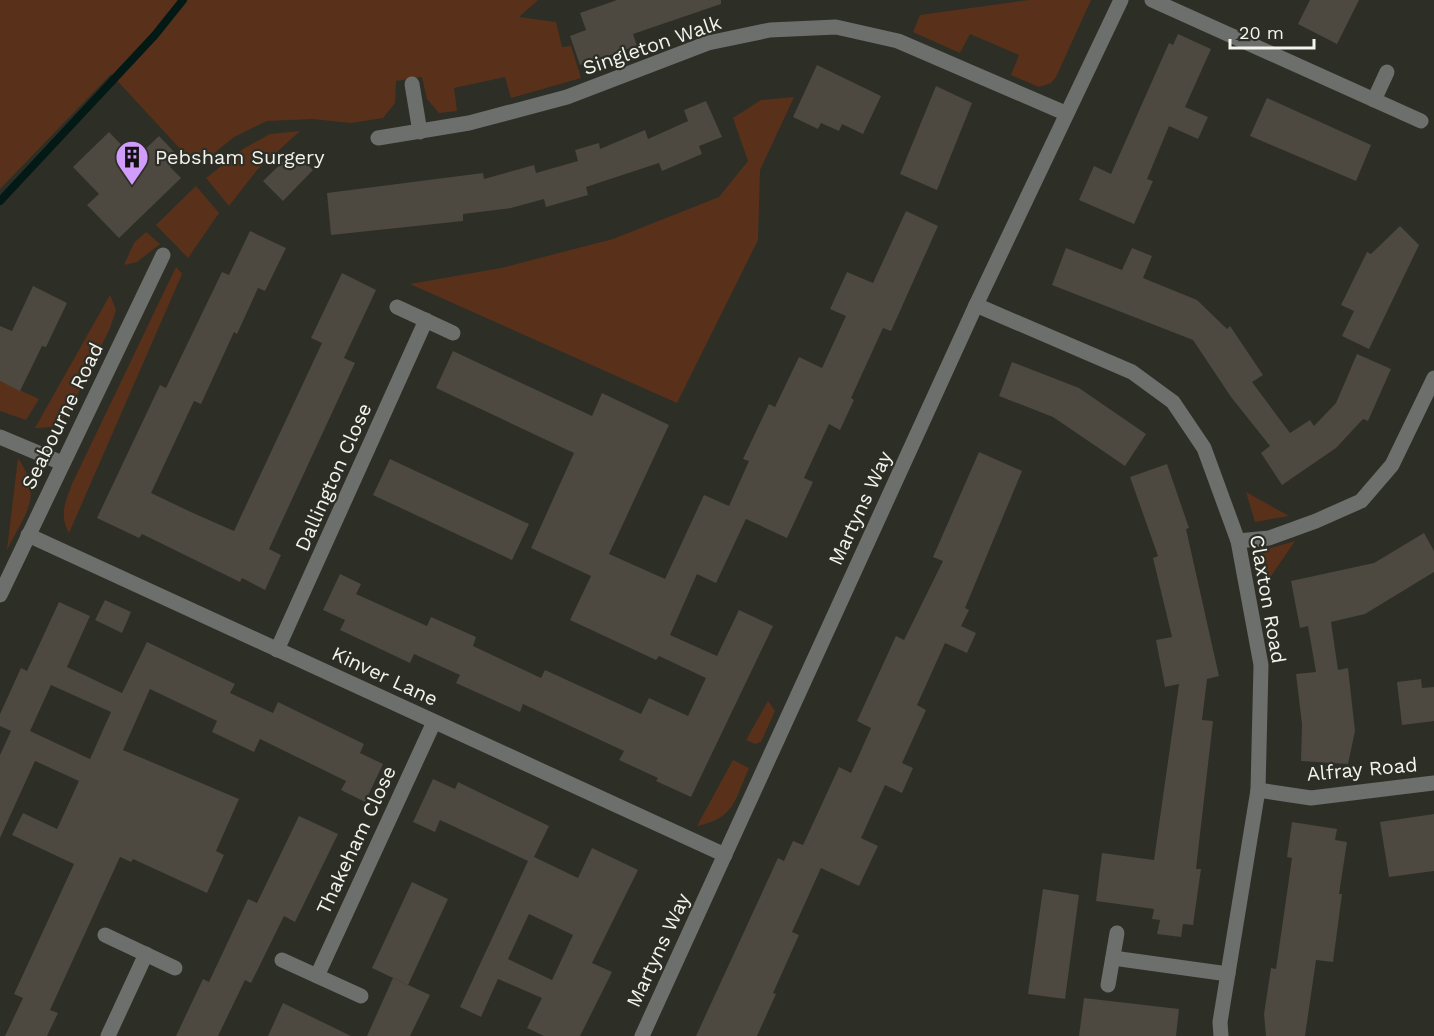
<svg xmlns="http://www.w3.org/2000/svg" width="1434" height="1036" font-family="'Work Sans',sans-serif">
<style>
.green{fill:#59311b}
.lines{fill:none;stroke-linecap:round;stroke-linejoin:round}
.stream{stroke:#031916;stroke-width:8}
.building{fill:#4d4840;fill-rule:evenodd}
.minor{stroke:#6c6f6c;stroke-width:15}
.labels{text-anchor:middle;stroke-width:4.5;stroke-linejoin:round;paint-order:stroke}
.street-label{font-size:20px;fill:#f3f4ee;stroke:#2d2e26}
.poi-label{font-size:20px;fill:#f3f4ee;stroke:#2d2e26;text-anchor:start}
</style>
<rect width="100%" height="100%" fill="#2d2e26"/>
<g class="green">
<polygon points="0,0 538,0 519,17 556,22 562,47 571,46 581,78 511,98 505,77 454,88 457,111 439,113 427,99 422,77 396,81 395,103 383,118 351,123 312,119 267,121 234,137 197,167 111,74 0,189"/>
<polygon points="1029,0 1091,0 1056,77 1051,83 1039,87 1011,75 1019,55 970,34 960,53 913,32 920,15"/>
<polygon points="794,97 760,170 758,240 677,403 410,284 501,268 613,239 719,197 748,161 733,118 761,100"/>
<polygon points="300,131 257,170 229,206 206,178 243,149 270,134"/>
<polygon points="196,186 219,213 188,258 156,225"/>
<polygon points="146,232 160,244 137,262 124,265 134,243"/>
<path d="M 176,267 L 182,274 L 69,533 C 59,515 65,503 72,484 Z"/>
<polygon points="110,295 116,310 110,328 68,414 52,427 35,428"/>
<polygon points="0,381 39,399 26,420 0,411"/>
<path d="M 18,458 C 44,497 25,513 7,550 Z"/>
<polygon points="1246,492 1289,516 1255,522"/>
<polygon points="1295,541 1267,582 1261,551"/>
<polygon points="768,701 775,711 761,742 755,744 746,740"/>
<path d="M 733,760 L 749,768 C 734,801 735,818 697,826 Z"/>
</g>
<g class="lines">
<polyline class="stream" points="0,201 155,35 183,0"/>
</g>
<g class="building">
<polygon points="617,0 721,0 721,4 633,34 637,46 580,65 570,36 586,30 580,13"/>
<polygon points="1310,0 1359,0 1337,44 1298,24"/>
<polygon points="1178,34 1211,49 1185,107 1208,117 1198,139 1169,126 1147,179 1153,181 1134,224 1079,200 1094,166 1111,174 1169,43 1173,45"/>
<polygon points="817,65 881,96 863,134 842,124 839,131 821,123 818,129 793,117"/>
<polygon points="936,86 972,103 937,190 900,174"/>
<polygon points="1267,98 1371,145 1356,181 1250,136"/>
<polygon points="706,101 722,137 699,146 702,154 662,171 659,163 586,187 588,195 546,207 544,199 511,208 463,214 463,221 331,235 327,193 483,173 484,179 534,165 536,173 578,161 575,150 599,143 600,149 645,130 648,139 688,121 684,110"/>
<polygon points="109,132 135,159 159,136 180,158 170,167 181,178 119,238 87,205 99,194 73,167"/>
<polygon points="294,151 313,170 283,201 263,181"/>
<polygon points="906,211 938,226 891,331 883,328 851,398 854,400 840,430 829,424 804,478 813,482 787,538 746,519 716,583 697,574 670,635 717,656 739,610 773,626 691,797 656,781 658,778 619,760 624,751 523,704 520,712 456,683 460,675 414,654 410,663 340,630 345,620 323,610 340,574 361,584 356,594 427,626 431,617 476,637 473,646 541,678 545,670 641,714 649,698 688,716 706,678 659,656 656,660 570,620 591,576 531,548 574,453 436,388 453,351 592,416 602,393 669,425 609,554 665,579 704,495 729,506 749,461 743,459 769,404 775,407 799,357 822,368 846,316 830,309 847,272 873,283"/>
<polygon points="1400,226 1419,245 1369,349 1342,336 1354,311 1341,305 1367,252 1371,254"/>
<polygon points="250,231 286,248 265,291 258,288 237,334 234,332 201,404 194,401 151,493 193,513 234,531 322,343 311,338 342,273 376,290 344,358 355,363 269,549 281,555 265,590 242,578 240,582 142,534 139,538 97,518 160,385 166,388 222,272 229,275"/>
<polygon points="1066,248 1122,270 1132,248 1152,256 1143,278 1197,300 1227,329 1230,326 1263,375 1252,382 1290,433 1310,420 1314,426 1336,403 1357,354 1391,369 1368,421 1363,419 1336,448 1282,485 1261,453 1270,446 1231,397 1193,340 1052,285"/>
<polygon points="33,286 67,303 46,347 42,346 20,391 0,381 0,326 12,331"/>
<polygon points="1012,362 1079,388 1146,434 1125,466 1053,417 999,396"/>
<polygon points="979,452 1022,471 965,608 969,610 961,626 976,633 967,653 945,643 917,705 926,710 902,763 913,768 902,793 885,785 861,838 878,846 859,886 821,868 792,932 799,935 773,993 776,994 757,1036 696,1036 778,858 784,861 793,841 803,845 839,767 851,773 871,728 857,721 896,636 904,640 943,561 933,557"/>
<polygon points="390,459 529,524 512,560 373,495"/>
<polygon points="1167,464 1189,528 1186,529 1219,676 1207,679 1202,720 1213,721 1196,869 1201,869 1193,925 1183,924 1181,937 1157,934 1160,920 1152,919 1154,909 1096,901 1102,853 1154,860 1179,684 1165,687 1156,640 1172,637 1153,558 1158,556 1130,477"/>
<polygon points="1424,533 1434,551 1434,572 1365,614 1331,622 1338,670 1348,668 1355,731 1348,764 1301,761 1302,724 1296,674 1316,672 1308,626 1300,628 1291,581 1374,563"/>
<polygon points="105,600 131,612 122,633 95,620"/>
<path d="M 59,602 L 90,616 L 67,667 L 122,693 L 147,642 L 235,684 L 230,693 L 273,713 L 278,702 L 364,744 L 360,753 L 383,764 L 365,802 L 341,790 L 346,781 L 260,739 L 254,752 L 212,732 L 217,721 L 150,689 L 123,750 L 239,799 L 216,851 L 224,855 L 207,893 L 133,859 L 131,862 L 120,857 L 50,1010 L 58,1013 L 47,1036 L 5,1036 L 23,998 L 14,994 L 74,864 L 12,835 L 23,813 L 57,829 L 79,781 L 35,761 L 0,838 L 0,755 L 11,731 L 0,726 L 0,714 L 21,668 L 27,671 ZM 51,685 L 111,712 L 90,759 L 30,731 Z"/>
<polygon points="1421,679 1422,688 1434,687 1434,721 1402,725 1397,682"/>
<path d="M 433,779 L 455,789 L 458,782 L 549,826 L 534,857 L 578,878 L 592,848 L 638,870 L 592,963 L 612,972 L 580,1036 L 544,1036 L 527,1028 L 542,998 L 498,979 L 481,1017 L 460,1007 L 528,861 L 440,820 L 435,832 L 413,822 ZM 529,914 L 573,935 L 552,980 L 508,959 Z"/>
<polygon points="1434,814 1434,871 1389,877 1380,822"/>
<polygon points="299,816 338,834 295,922 284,916 251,983 245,980 218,1036 176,1036 203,979 209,982 248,899 257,903"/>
<polygon points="1292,822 1337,829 1335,840 1347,842 1339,894 1342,894 1333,962 1316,960 1305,1036 1266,1036 1264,1014 1271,968 1276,969 1292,858 1287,857"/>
<polygon points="412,882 448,899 408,985 372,968"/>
<polygon points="1043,889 1079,895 1065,999 1028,994"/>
<polygon points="393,978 430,995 410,1036 367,1036"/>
<polygon points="1084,998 1179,1009 1176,1036 1079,1036"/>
<polygon points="283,1003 351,1036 268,1036"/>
</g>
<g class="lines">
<g class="minor">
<polyline points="1152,0 1421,121"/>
<polyline points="412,84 420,132"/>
<polyline points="1374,100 1387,72"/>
<polyline points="378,138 469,123 567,97 708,43 770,30 836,27 898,41 1065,113"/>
<polyline points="976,305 1132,372 1173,402 1204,448 1238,541 1261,665 1258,790 1220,1022 1221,1036"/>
<polyline points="397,307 453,333"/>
<polyline points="0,437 62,463"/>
<polyline points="28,535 725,855"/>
<polyline points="1238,541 1269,538 1316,521 1361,501 1392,465 1434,378"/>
<polyline points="0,595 163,255"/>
<polyline points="277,650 426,320"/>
<polyline points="1258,790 1311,798 1434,783"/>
<polyline points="105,935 175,968"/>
<polyline points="1113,958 1228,974"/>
<polyline points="282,960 361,996"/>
<polyline points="317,976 434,722"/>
<polyline points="1108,985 1117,933"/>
<polyline points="108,1036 146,954"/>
<polyline points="642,1036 976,305 1121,0"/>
</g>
</g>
<defs>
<symbol id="building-pin" viewBox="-11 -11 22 30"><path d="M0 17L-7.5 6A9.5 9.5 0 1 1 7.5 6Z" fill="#d29cfd" stroke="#2d2e26"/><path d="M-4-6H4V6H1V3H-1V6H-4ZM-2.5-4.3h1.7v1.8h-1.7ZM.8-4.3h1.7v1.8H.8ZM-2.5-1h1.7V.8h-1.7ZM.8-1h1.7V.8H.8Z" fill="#111"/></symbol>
</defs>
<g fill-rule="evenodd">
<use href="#building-pin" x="113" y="138" width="38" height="52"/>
</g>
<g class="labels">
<g class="street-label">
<text transform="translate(652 45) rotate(-19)" y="7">Singleton Walk</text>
<text transform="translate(62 416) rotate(-64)" y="7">Seabourne Road</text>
<text transform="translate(333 477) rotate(-66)" y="7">Dallington Close</text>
<text transform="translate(860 508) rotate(-65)" y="7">Martyns Way</text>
<text transform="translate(1268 599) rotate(80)" y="7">Claxton Road</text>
<text transform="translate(385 676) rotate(25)" y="7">Kinver Lane</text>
<text transform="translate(1362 769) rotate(-5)" y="7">Alfray Road</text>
<text transform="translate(356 840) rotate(-65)" y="7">Thakeham Close</text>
<text transform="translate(658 950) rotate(-65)" y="7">Martyns Way</text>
</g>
<g class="poi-label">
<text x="155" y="164">Pebsham Surgery</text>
</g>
</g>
<path d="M1230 39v9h84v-9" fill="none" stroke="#f3f4ee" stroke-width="3"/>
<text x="1239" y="39" font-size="18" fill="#f3f4ee" stroke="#2d2e26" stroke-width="4.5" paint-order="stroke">20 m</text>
</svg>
